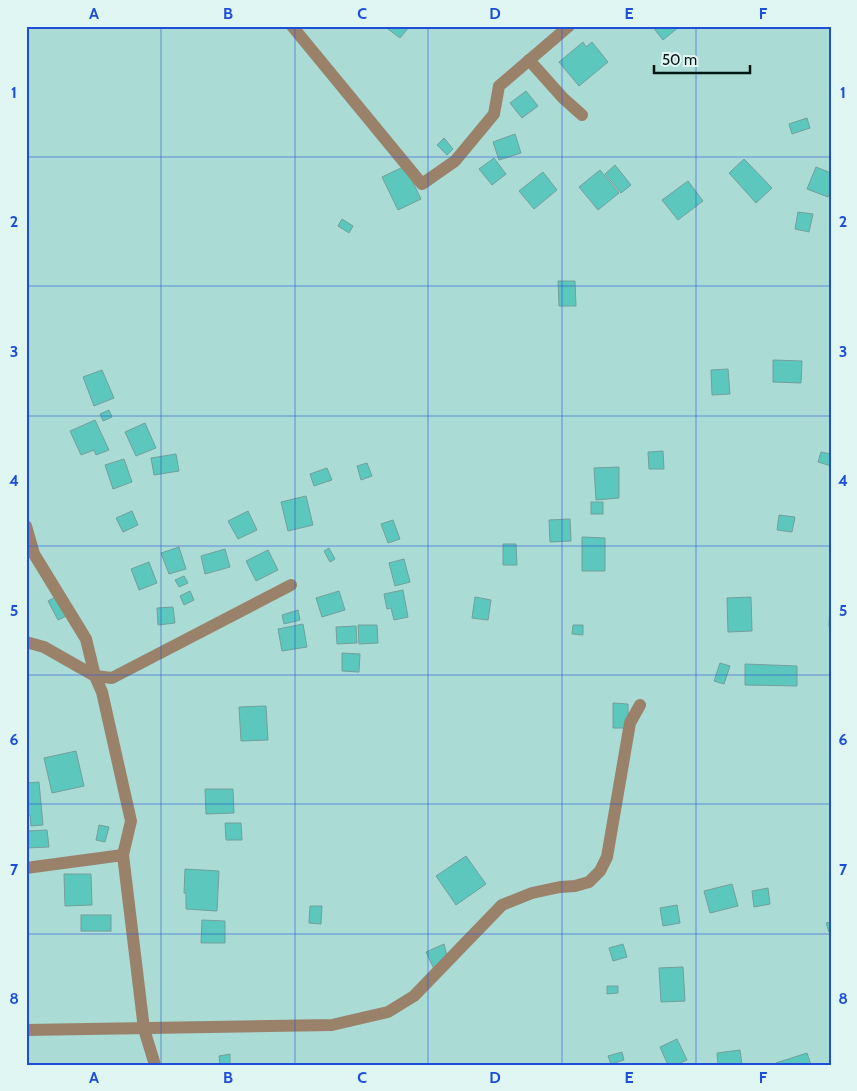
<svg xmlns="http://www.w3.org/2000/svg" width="857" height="1091" font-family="Cabin,sans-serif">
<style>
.building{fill:#5cc7bd;stroke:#72a09b}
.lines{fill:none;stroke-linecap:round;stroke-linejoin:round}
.minor{stroke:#9a826a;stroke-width:12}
.grid{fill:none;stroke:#1d4ed8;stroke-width:1;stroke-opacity:0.55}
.neatline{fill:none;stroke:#1d4ed8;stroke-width:2}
.grid-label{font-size:16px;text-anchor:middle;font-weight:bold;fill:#1d4ed8}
</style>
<rect width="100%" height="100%" fill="#abdbd5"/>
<g class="building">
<polygon points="384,26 410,26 400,38"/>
<polygon points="652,26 680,26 663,40"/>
<polygon points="583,42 586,47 592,42 608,62 579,86 559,62"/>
<polygon points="526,91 538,106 522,118 510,103"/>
<polygon points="807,118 810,128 792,134 789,124"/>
<polygon points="515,134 521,153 499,160 493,142"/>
<polygon points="444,138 453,149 447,155 437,145"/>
<polygon points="494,158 506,174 492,185 479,169"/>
<polygon points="744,159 772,188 756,203 729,173"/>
<polygon points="615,165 631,185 621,193 605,174"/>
<polygon points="405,166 421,199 398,210 382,177"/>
<polygon points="816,167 831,173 831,190 828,197 807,189"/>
<polygon points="600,170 619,193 598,210 579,187"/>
<polygon points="543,172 557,190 534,209 519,191"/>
<polygon points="688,181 703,201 678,220 662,200"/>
<polygon points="798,212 813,214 809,232 795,229"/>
<polygon points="342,219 353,226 349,233 338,226"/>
<polygon points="558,281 575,281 576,306 559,306"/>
<polygon points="773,360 802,361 801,383 773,382"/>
<polygon points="728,369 730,394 712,395 711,370"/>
<polygon points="102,370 114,398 94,406 83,377"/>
<polygon points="109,410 112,417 103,421 100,414"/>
<polygon points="95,420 109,450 96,455 94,450 81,455 70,431"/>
<polygon points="145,423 156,448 136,456 125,432"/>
<polygon points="663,451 664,469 649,469 648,452"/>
<polygon points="821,452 831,454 831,466 818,462"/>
<polygon points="176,454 179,471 154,475 151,458"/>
<polygon points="124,459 132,482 113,489 105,465"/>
<polygon points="367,463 372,476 361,480 357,466"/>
<polygon points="619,467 619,498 596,500 594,468"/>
<polygon points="327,468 332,480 314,486 310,474"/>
<polygon points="306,496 313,525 288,531 281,502"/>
<rect x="591" y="502" width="12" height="12"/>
<polygon points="132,511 138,525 123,532 116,518"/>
<polygon points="248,511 257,530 238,539 228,521"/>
<polygon points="779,515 795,517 792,532 777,530"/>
<polygon points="570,519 571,541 550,542 549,520"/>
<polygon points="393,520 400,539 388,543 381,524"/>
<polygon points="582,537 605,538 605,571 582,571"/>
<polygon points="503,544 516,544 517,565 503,565"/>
<polygon points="179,547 186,569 169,574 161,553"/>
<polygon points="329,548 335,559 330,562 324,551"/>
<polygon points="225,549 230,567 205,574 201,556"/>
<polygon points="268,550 278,570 256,581 246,561"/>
<polygon points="404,559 410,582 395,586 389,563"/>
<polygon points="149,562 157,583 139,590 131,569"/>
<polygon points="184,576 188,583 179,587 175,580"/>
<polygon points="403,590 408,617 394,620 391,608 387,609 384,594"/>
<polygon points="190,591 194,600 184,605 180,596"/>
<polygon points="339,591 345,610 322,617 316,598"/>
<polygon points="63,593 73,613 58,620 48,601"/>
<polygon points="475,597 491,600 488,620 472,618"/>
<polygon points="751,597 752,631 728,632 727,598"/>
<polygon points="830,602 831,602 831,626 829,626"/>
<polygon points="173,607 175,623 158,625 157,608"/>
<polygon points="298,610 300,620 284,624 282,615"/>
<polygon points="303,624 307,647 282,651 278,629"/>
<polygon points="358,625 377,625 378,643 359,644"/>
<polygon points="573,625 583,625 583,635 572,634"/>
<polygon points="356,626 357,643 337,644 336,627"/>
<polygon points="342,653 360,654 359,672 342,671"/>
<polygon points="720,663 730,666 724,684 714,681"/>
<polygon points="745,664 797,666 797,686 745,685"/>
<polygon points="613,703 628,704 628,728 613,728"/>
<polygon points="266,706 268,740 241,741 239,707"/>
<polygon points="76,751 84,786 52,793 44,758"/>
<polygon points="39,782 43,825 31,826 30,815 27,816 26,783"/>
<polygon points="205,789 233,789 234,813 206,814"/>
<polygon points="225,823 241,823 242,840 226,840"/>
<polygon points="99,825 109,827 105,842 96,840"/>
<polygon points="47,830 49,847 26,848 26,831"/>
<polygon points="466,856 486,884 456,905 436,876"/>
<polygon points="185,869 219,871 217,911 186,909 186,893 184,893"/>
<polygon points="64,874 91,874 92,905 65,906"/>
<polygon points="732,884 738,906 710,913 704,891"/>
<polygon points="768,888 770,904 754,907 752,891"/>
<polygon points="677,905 680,923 663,926 660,908"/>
<polygon points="310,906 322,906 321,924 309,923"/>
<rect x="81" y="915" width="30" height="16"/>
<polygon points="202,920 225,921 225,943 201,943"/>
<polygon points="831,922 831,932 829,932 826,923"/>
<polygon points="444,944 448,960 434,969 426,952"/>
<polygon points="623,944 627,957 613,961 609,948"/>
<polygon points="683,967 685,1001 661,1002 659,968"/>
<polygon points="607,986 618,986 618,993 607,994"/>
<polygon points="677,1039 687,1060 675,1065 668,1065 660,1047"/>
<polygon points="740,1050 742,1065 718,1065 717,1053"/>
<polygon points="622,1052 624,1060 611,1064 608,1056"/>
<polygon points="807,1053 811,1065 777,1065 776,1063"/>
<polygon points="230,1054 230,1065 220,1065 219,1056"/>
</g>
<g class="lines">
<g class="minor">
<polyline points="292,26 422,184 455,161 494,114 499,86 569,26"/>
<polyline points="529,60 563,98 582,115"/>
<polyline points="26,526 34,554 86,639 95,676 102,692 131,821 123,855"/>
<polyline points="26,642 44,647 95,676 112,678 291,585"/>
<polyline points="26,868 123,855 144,1029 155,1065"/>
<polyline points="26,1030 332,1025 388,1012 414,996 502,905 532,893 560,887 575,886 589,882 600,871 607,857 630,723 640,705"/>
</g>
</g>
<path class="grid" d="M 161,26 L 161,1065M 295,26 L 295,1065M 428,26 L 428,1065M 562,26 L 562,1065M 696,26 L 696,1065M 26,157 L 831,157M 26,286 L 831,286M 26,416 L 831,416M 26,546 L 831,546M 26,675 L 831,675M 26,804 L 831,804M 26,934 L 831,934"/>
<rect width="857" height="1091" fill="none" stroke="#dff6f3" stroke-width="55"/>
<path d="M654 65v8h96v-8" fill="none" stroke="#041614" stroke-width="2.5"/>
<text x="662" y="65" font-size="15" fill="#041614" stroke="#dff6f3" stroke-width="4" paint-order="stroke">50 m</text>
<rect x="28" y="28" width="802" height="1036" class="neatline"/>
<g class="grid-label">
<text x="94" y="19">A</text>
<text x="228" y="19">B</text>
<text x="362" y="19">C</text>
<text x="495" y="19">D</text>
<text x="629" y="19">E</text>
<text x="763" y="19">F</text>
<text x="14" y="98">1</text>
<text x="843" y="98">1</text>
<text x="14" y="227">2</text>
<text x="843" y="227">2</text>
<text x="14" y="357">3</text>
<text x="843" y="357">3</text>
<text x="14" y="486">4</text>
<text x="843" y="486">4</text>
<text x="14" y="616">5</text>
<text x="843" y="616">5</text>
<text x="14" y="745">6</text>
<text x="843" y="745">6</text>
<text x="14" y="875">7</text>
<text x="843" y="875">7</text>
<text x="14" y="1004">8</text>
<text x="843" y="1004">8</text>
<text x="94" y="1083">A</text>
<text x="228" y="1083">B</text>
<text x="362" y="1083">C</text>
<text x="495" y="1083">D</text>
<text x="629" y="1083">E</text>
<text x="763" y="1083">F</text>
</g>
</svg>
